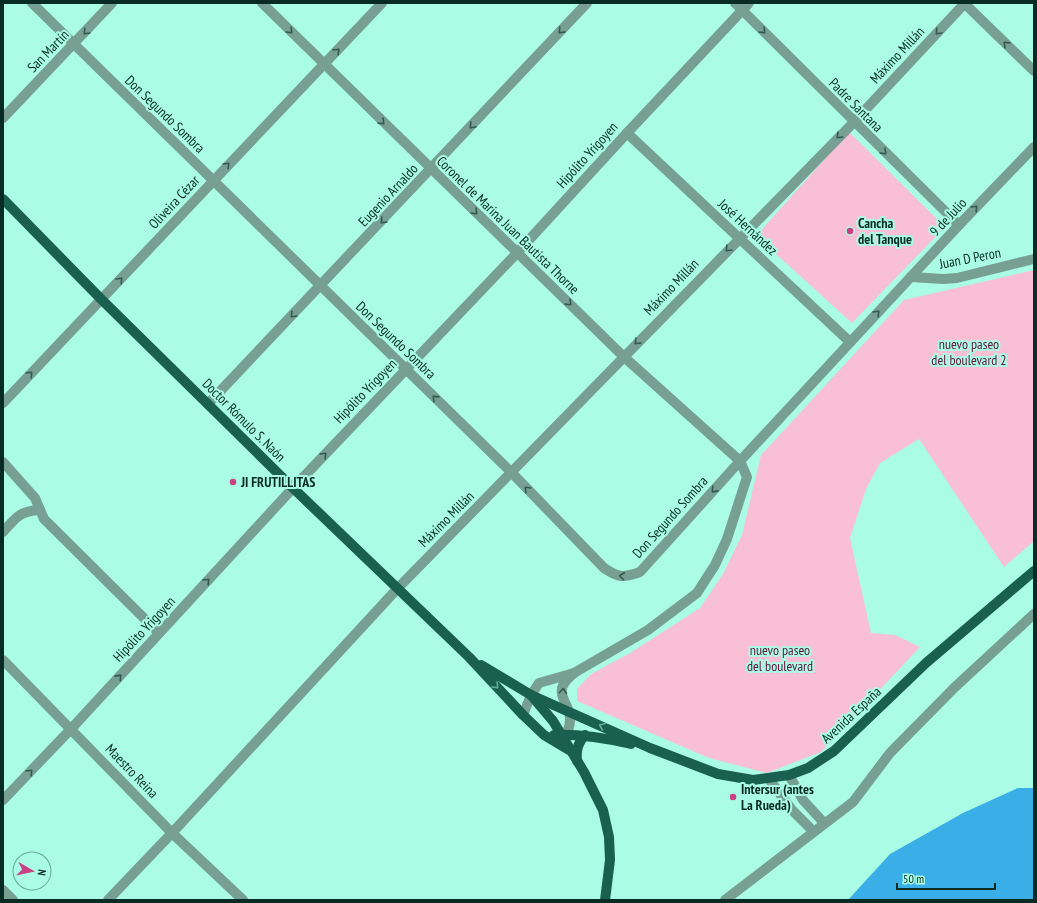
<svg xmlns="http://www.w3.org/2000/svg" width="1037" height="903" font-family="'PT Sans Narrow',sans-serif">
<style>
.green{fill:#f8bfd5}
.water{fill:#3aaee6}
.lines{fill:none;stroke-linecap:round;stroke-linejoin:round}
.minor{stroke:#77a093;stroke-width:10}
.major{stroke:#1a604f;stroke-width:10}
.oneway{stroke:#345a50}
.oneway2{stroke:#62ae9a}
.poi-dot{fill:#c84284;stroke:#aafce4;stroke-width:1.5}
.labels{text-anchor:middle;stroke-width:4;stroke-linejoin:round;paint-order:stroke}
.street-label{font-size:14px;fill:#082c23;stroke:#aafce4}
.poi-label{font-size:14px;font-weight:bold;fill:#082c23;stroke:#aafce4;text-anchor:start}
.park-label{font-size:14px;fill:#60143b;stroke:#aafce4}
</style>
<rect width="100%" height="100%" fill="#aafce4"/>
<g class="green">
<polygon points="849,132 945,227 852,323 756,236"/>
<polygon points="1034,270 1034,541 1004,567 919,439 880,463 866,489 850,538 871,633 895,635 920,647 821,752 767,773 709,758 577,701 577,689 591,674 630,653 700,608 723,574 742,535 761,455 904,300"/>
</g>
<polygon class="water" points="1018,788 1034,788 1034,900 848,900 890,854 963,813"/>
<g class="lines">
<g class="minor">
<path d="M 32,3 L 512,473 L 604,568 C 619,578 623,578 640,572 L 740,461 L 623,356 L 262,3"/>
<polyline points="735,3 959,225"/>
<polyline points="964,3 1034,71"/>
<polyline points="3,118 112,3"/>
<polyline points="627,133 850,342"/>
<polyline points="911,277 943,279 957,278 1034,259"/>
<polyline points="3,403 382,3"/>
<polyline points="208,404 587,3"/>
<polyline points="3,462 35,498 44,519 159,633"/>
<path d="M 3,532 C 16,517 20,511 40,510"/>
<polyline points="3,660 172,833 243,900"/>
<polyline points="523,715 531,695 539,683 574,673 648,630 697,593 715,565 727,539 747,477 740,461 959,225 1034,147"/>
<path d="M 564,740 C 568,732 572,721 569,712 C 567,704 560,697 562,688 C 564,682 569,677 574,673"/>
<polyline points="789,775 803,800 824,823"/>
<polyline points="769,779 792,810 813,831"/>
<polyline points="3,800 71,729 293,488 517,253 627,133 749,3"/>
<polyline points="3,890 13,900"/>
<polyline points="108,900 172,833 397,589 854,122 965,3"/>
<polyline points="725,900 853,802 890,753 954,688 1034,614"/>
</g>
<g class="major">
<polyline points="3,199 102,300 293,488 469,657 523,715 544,735 569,750"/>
<polyline points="481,665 531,695 553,721 584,772 603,810 609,837 610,860 605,900"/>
<polyline points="531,695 650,748 718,774 753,780 789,775 808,768 834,751 926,663 1034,571"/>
<path d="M 554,735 C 581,734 605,738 631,744"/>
<path d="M 577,761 C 576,749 578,743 585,735"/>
</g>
</g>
<defs><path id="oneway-chevron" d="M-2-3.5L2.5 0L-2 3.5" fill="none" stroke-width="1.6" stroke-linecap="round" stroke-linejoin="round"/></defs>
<g class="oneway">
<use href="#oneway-chevron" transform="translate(290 31) rotate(45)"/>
<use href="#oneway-chevron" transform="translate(561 31) rotate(133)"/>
<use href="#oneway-chevron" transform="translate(763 31) rotate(45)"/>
<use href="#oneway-chevron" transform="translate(86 32) rotate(133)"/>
<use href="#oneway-chevron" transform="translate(938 32) rotate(133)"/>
<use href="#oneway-chevron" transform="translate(1006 44) rotate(-136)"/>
<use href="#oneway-chevron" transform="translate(337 51) rotate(-47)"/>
<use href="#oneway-chevron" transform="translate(382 122) rotate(44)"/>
<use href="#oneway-chevron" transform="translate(472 126) rotate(133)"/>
<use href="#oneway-chevron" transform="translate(839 136) rotate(135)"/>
<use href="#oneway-chevron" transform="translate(884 152) rotate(44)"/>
<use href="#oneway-chevron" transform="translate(227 165) rotate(-46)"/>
<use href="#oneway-chevron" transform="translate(975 208) rotate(-46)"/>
<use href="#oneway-chevron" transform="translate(475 212) rotate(44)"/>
<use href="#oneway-chevron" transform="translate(383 221) rotate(133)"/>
<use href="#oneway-chevron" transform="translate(728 249) rotate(134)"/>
<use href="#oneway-chevron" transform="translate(120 280) rotate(-47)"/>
<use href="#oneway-chevron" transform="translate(569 303) rotate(44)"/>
<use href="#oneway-chevron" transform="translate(877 313) rotate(-47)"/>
<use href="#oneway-chevron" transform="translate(293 315) rotate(134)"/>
<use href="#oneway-chevron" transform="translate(637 342) rotate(134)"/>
<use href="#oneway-chevron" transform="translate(30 374) rotate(-46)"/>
<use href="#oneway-chevron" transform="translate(435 398) rotate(-136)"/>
<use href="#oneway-chevron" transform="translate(324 455) rotate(-46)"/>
<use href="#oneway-chevron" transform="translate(527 489) rotate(-134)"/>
<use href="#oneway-chevron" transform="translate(714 490) rotate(132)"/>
<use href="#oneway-chevron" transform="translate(622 576) rotate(-173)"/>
<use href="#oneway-chevron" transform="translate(207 581) rotate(-47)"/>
<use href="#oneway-chevron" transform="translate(119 677) rotate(-48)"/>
<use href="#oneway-chevron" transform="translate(563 691) rotate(-85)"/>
<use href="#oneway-chevron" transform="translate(30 772) rotate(-46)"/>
</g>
<g class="oneway2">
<use href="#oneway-chevron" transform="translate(496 686) rotate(47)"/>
<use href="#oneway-chevron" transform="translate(602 726) rotate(-157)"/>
</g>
<g class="poi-dot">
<circle cx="850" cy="231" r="4"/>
<circle cx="233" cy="482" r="4"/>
<circle cx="733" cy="797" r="4"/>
</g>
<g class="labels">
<g class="street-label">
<text transform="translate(48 51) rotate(-46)" y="5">San Martín</text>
<text transform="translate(897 55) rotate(-47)" y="5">Máximo Millán</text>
<text transform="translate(856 105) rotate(45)" y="5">Padre Santana</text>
<text transform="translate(165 114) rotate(44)" y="5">Don Segundo Sombra</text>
<text transform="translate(587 155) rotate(-48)" y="5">Hipólito Yrigoyen</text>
<text transform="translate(388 195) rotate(-47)" y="5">Eugenio Arnaldo</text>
<text transform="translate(174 202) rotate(-47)" y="5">Oliveira Cézar</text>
<text transform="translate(948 217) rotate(-47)" y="5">9 de Julio</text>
<text transform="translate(508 225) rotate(44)" y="5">Coronel de Marina Juan Bautista Thorne</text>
<text transform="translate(748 227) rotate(43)" y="5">José Hernández</text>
<text transform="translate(970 258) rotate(-11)" y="5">Juan D Peron</text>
<text transform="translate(671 287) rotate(-46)" y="5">Máximo Millán</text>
<text transform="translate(396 340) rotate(44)" y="5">Don Segundo Sombra</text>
<text transform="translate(365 391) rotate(-46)" y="5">Hipólito Yrigoyen</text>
<text transform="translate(244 420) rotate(45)" y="5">Doctor Rómulo S. Naón</text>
<text transform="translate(670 517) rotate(-48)" y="5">Don Segundo Sombra</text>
<text transform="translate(446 519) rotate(-45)" y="5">Máximo Millán</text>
<text transform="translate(144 629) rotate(-47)" y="5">Hipólito Yrigoyen</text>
<text transform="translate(851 715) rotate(-43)" y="5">Avenida España</text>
<text transform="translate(132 771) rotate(46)" y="5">Maestro Reina</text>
</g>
<g class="poi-label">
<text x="858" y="228">Cancha<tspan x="858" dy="16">del Tanque</tspan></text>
<text x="241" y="487">JI FRUTILLITAS</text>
<text x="741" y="794">Intersur (antes<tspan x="741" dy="16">La Rueda)</tspan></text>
</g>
<g class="park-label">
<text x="969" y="349">nuevo paseo<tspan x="969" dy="16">del boulevard 2</tspan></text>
<text x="780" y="655">nuevo paseo<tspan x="780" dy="16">del boulevard</tspan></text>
</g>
</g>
<rect width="1037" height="903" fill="none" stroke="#082c23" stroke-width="8"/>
<g transform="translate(32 871) rotate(99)"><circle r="19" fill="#aafce4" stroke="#69a997"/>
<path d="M0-3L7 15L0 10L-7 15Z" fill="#c84284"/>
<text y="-6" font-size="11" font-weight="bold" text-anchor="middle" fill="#082c23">N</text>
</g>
<path d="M897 883v6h98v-6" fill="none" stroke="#082c23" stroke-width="2"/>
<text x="903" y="883" font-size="12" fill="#082c23" stroke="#aafce4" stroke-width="3" paint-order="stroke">50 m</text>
</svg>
